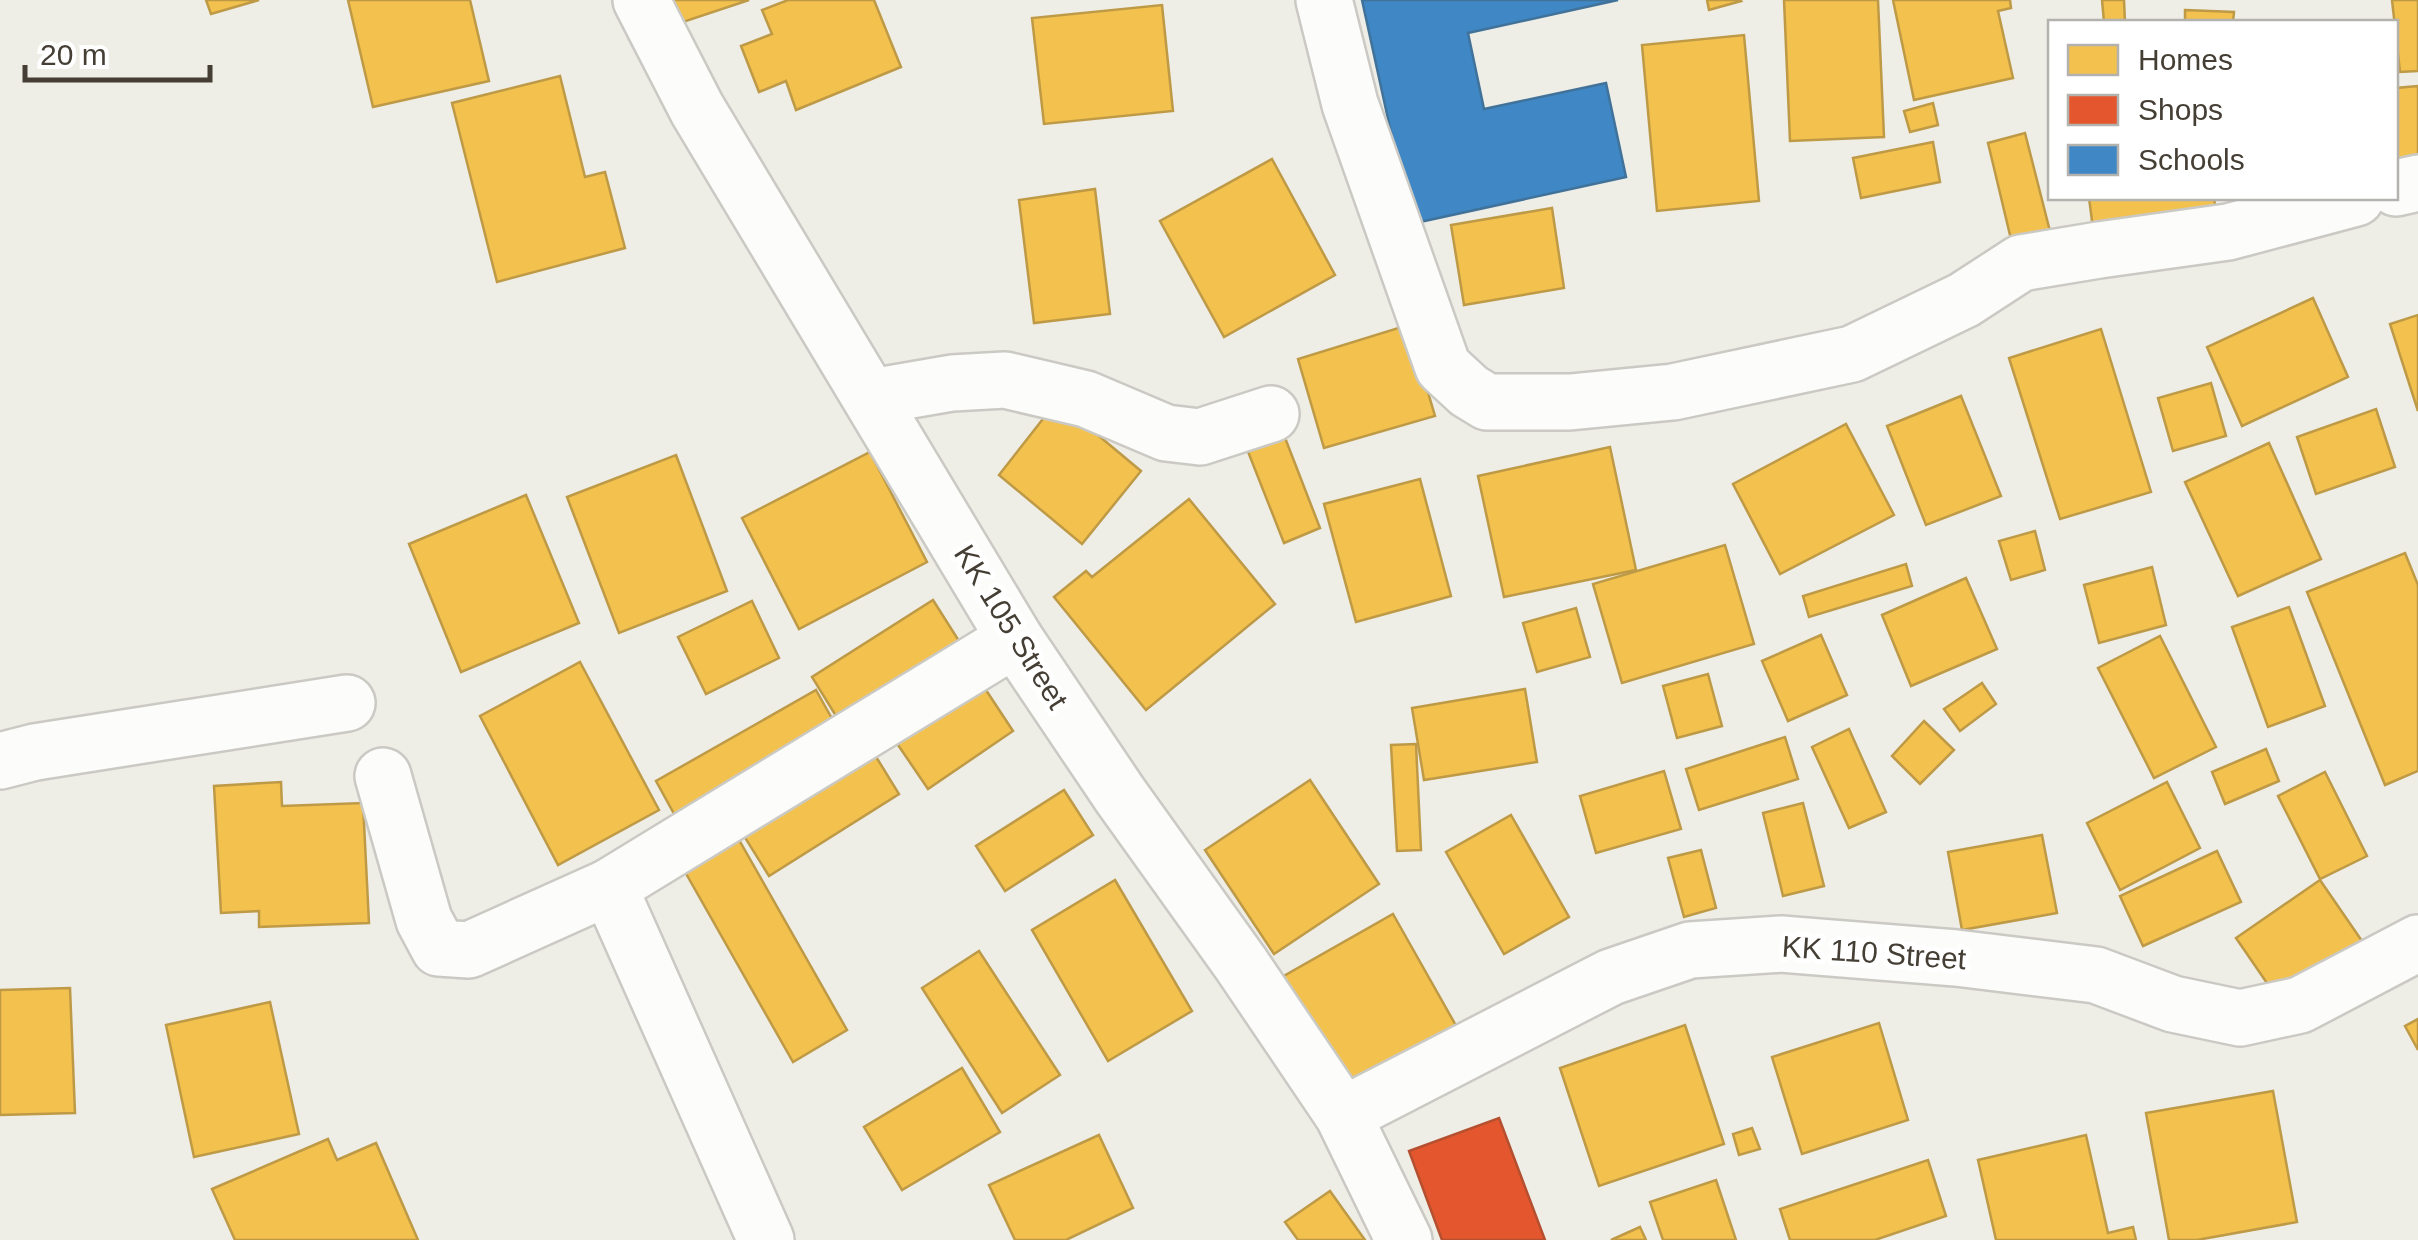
<svg xmlns="http://www.w3.org/2000/svg" width="2418" height="1240" font-family="Helvetica,sans-serif">
<style>
.homes{fill:#f2c14e;stroke:#be9a46;stroke-width:2.5}
.shops{fill:#e4572e;stroke:#b45030;stroke-width:2.5}
.schools{fill:#3f88c5;stroke:#40729a;stroke-width:2.5}
.lines{fill:none;stroke-linecap:round;stroke-linejoin:round}
.minor-casing{stroke:#cbc9c3;stroke-width:60}
.minor{stroke:#fcfcfb;stroke-width:55}
.labels{text-anchor:middle;stroke-width:10;stroke-linejoin:round;paint-order:stroke}
.street-label{font-size:30px;fill:#443e34;stroke:#fff}
</style>
<rect width="100%" height="100%" fill="#eeede6"/>
<g class="homes">
<polygon points="206,0 259,0 211,14"/>
<polygon points="348,0 470,0 489,81 373,107"/>
<polygon points="672,0 749,0 680,23"/>
<polygon points="788,0 874,0 901,67 796,110 786,81 759,92 741,46 772,34 762,10"/>
<polygon points="1707,0 1740,0 1741,1 1709,10"/>
<polygon points="1784,0 1878,0 1884,137 1790,141"/>
<polygon points="1893,0 2010,0 2011,8 1998,11 2013,78 1914,100"/>
<polygon points="2102,0 2124,0 2125,22 2104,22"/>
<polygon points="2392,0 2418,0 2418,71 2400,72"/>
<polygon points="1162,5 1173,111 1044,124 1032,18"/>
<polygon points="2185,10 2234,12 2233,22 2185,22"/>
<polygon points="1744,35 1759,201 1657,211 1642,45"/>
<polygon points="560,76 585,177 605,172 625,248 497,282 452,103"/>
<polygon points="2418,86 2418,162 2396,164 2396,88"/>
<polygon points="1933,103 1938,125 1910,132 1904,111"/>
<polygon points="2025,133 2054,247 2015,256 1988,143"/>
<polygon points="1933,142 1940,182 1861,198 1853,158"/>
<polygon points="1272,159 1335,275 1224,337 1160,221"/>
<polygon points="1095,189 1110,314 1034,323 1019,200"/>
<polygon points="2089,198 2214,198 2217,219 2094,236"/>
<polygon points="1552,208 1564,288 1464,305 1451,225"/>
<polygon points="2313,298 2348,377 2242,426 2207,347"/>
<polygon points="2418,315 2418,411 2390,324"/>
<polygon points="1408,325 1435,416 1324,448 1298,359"/>
<polygon points="2101,329 2151,492 2060,519 2009,358"/>
<polygon points="2211,383 2226,436 2173,451 2158,398"/>
<polygon points="1961,396 2001,496 1926,525 1887,426"/>
<polygon points="1057,401 1141,471 1082,544 999,475"/>
<polygon points="2376,409 2395,467 2316,494 2297,437"/>
<polygon points="1846,424 1894,515 1780,574 1733,484"/>
<polygon points="1282,430 1320,528 1284,543 1245,444"/>
<polygon points="2269,443 2321,559 2238,596 2185,482"/>
<polygon points="1610,447 1636,570 1504,597 1478,476"/>
<polygon points="870,452 927,562 799,629 742,518"/>
<polygon points="676,455 727,591 619,633 567,497"/>
<polygon points="1420,479 1451,596 1356,622 1324,504"/>
<polygon points="526,495 579,623 461,672 409,544"/>
<polygon points="1189,499 1275,604 1146,710 1054,597 1086,571 1092,577"/>
<polygon points="2035,531 2045,570 2011,580 1999,541"/>
<polygon points="1725,545 1754,644 1622,683 1593,584"/>
<polygon points="2405,553 2418,585 2418,771 2385,785 2307,592"/>
<polygon points="1906,564 1912,586 1809,617 1803,596"/>
<polygon points="2152,567 2166,625 2099,643 2084,585"/>
<polygon points="1966,578 1997,649 1911,686 1882,615"/>
<polygon points="933,600 966,652 844,729 812,677"/>
<polygon points="752,601 779,658 706,694 678,637"/>
<polygon points="2289,607 2325,706 2268,727 2232,627"/>
<polygon points="1576,608 1590,657 1537,672 1523,623"/>
<polygon points="1821,635 1847,695 1788,721 1762,661"/>
<polygon points="2160,636 2216,747 2154,778 2098,668"/>
<polygon points="580,662 659,810 558,865 480,716"/>
<polygon points="1708,674 1722,726 1677,738 1663,686"/>
<polygon points="1982,683 1996,704 1960,731 1944,709"/>
<polygon points="982,684 1013,731 928,789 896,742"/>
<polygon points="1525,689 1537,762 1424,780 1412,708"/>
<polygon points="816,690 844,740 684,832 656,781"/>
<polygon points="1924,721 1954,750 1920,784 1892,756"/>
<polygon points="1849,729 1886,812 1849,828 1812,747"/>
<polygon points="1785,737 1798,779 1699,810 1686,769"/>
<polygon points="1416,744 1421,850 1397,851 1391,745"/>
<polygon points="870,747 899,794 769,876 739,828"/>
<polygon points="2266,749 2279,781 2225,804 2212,772"/>
<polygon points="1664,771 1681,829 1596,853 1580,796"/>
<polygon points="2325,772 2367,856 2320,879 2278,796"/>
<polygon points="1310,780 1379,884 1274,954 1205,850"/>
<polygon points="281,782 282,806 363,803 369,923 259,927 259,911 221,913 214,786"/>
<polygon points="2167,782 2200,848 2120,890 2087,823"/>
<polygon points="1064,790 1093,835 1005,891 976,846"/>
<polygon points="1803,803 1824,886 1783,896 1763,813"/>
<polygon points="1511,815 1569,917 1504,954 1446,852"/>
<polygon points="734,831 847,1030 793,1062 680,863"/>
<polygon points="2042,835 2057,913 1962,930 1948,852"/>
<polygon points="1701,850 1716,908 1684,917 1668,858"/>
<polygon points="2217,851 2241,902 2143,946 2120,896"/>
<polygon points="1115,880 1192,1011 1108,1061 1032,930"/>
<polygon points="2320,880 2364,944 2280,1002 2236,938"/>
<polygon points="1393,914 1463,1038 1352,1102 1282,977"/>
<polygon points="979,951 1060,1075 1002,1113 922,988"/>
<polygon points="70,988 75,1113 0,1115 0,990"/>
<polygon points="270,1002 299,1134 194,1157 166,1025"/>
<polygon points="2418,1019 2418,1050 2405,1026"/>
<polygon points="1879,1023 1908,1120 1802,1154 1772,1057"/>
<polygon points="1685,1025 1724,1144 1599,1186 1560,1068"/>
<polygon points="962,1068 1000,1132 902,1190 864,1127"/>
<polygon points="2273,1091 2297,1222 2197,1240 2169,1240 2146,1113"/>
<polygon points="1752,1128 1760,1149 1739,1155 1733,1134"/>
<polygon points="1099,1135 1133,1208 1066,1240 1015,1240 989,1185"/>
<polygon points="2086,1135 2108,1233 2133,1227 2136,1240 1996,1240 1978,1160"/>
<polygon points="328,1139 337,1160 376,1143 418,1240 235,1240 212,1189"/>
<polygon points="1928,1160 1946,1216 1875,1240 1790,1240 1780,1209"/>
<polygon points="1716,1180 1736,1240 1663,1240 1650,1202"/>
<polygon points="1330,1191 1365,1240 1298,1240 1285,1222"/>
<polygon points="1640,1227 1646,1240 1611,1240"/>
</g>
<polygon class="shops" points="1499,1118 1545,1240 1442,1240 1409,1151"/>
<polygon class="schools" points="1362,0 1618,0 1468,33 1484,109 1606,83 1626,177 1411,224"/>
<g class="lines">
<defs>
<g id="minor">
<polyline points="641,0 697,109 1015,639 1120,795 1241,964 1343,1115 1404,1240"/>
<polyline points="1324,0 1350,104 1443,367 1469,391 1487,402 1570,402 1673,392 1852,354 1964,300 2021,263 2099,250 2228,232 2356,198"/>
<polyline points="2396,188 2418,183"/>
<polyline points="871,397 952,383 1005,380 1086,399 1166,433 1200,437 1271,414"/>
<polyline points="0,761 35,752 347,703"/>
<polyline points="383,776 424,920 439,948 469,950 609,887 1015,639"/>
<polyline points="609,887 766,1240"/>
<polyline points="1343,1115 1611,977 1690,950 1781,944 1956,958 2096,975 2173,1004 2240,1018 2300,1005 2418,943"/>
</g>
</defs>
<use href="#minor" class="minor-casing"/>
<use href="#minor" class="minor"/>
</g>
<g class="labels">
<g class="street-label">
<text transform="translate(1011 627) rotate(58)" y="10">KK 105 Street</text>
<text transform="translate(1874 953) rotate(4)" y="10">KK 110 Street</text>
</g>
</g>
<rect x="2048" y="20" width="350" height="180" fill="#ffffff" stroke="#b4b2ae" stroke-width="2.5"/>
<rect x="2068" y="45" width="50" height="30" fill="#f2c14e" stroke="#b4b2ae" stroke-width="2.5"/>
<text x="2138" y="70" font-size="30" fill="#443e34">Homes</text>
<rect x="2068" y="95" width="50" height="30" fill="#e4572e" stroke="#b4b2ae" stroke-width="2.5"/>
<text x="2138" y="120" font-size="30" fill="#443e34">Shops</text>
<rect x="2068" y="145" width="50" height="30" fill="#3f88c5" stroke="#b4b2ae" stroke-width="2.5"/>
<text x="2138" y="170" font-size="30" fill="#443e34">Schools</text>
<path d="M25 65v15h185v-15" fill="none" stroke="#443e34" stroke-width="5"/>
<text x="40" y="65" font-size="30" fill="#443e34" stroke="#ffffff" stroke-width="8" paint-order="stroke">20 m</text>
</svg>
